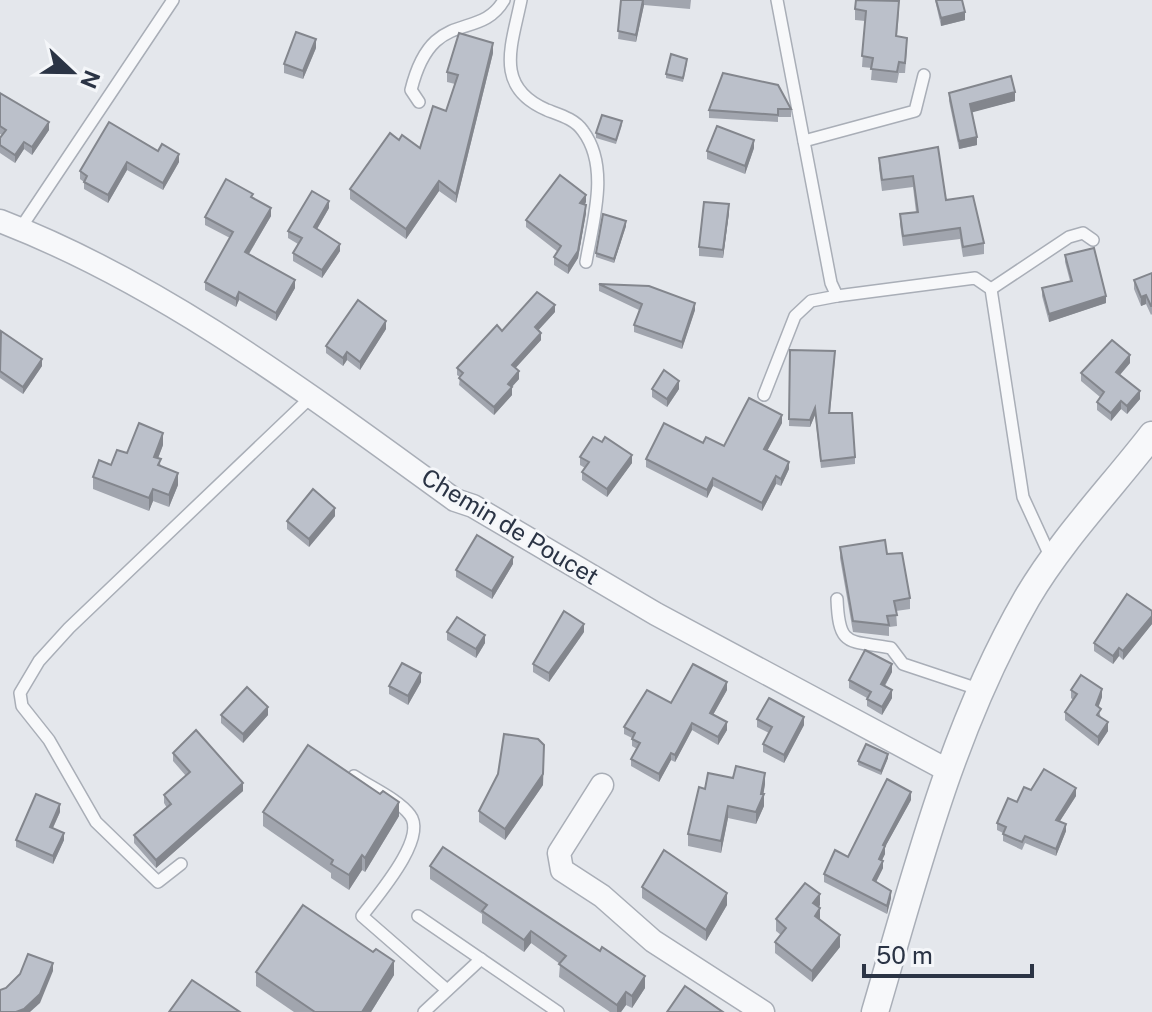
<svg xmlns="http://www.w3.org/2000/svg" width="1152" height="1012" font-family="'Public Sans',sans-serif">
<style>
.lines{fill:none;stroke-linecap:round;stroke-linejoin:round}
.service-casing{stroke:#a9aeb7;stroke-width:14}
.minor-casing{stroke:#a9aeb7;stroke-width:25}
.tertiary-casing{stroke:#a9aeb7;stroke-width:29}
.service{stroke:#f7f8fa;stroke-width:11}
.minor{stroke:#f7f8fa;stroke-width:22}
.tertiary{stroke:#f7f8fa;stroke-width:26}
.wall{fill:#a1a5ae}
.shaded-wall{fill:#83868d}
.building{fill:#bbc0ca;stroke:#83868d;stroke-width:2}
.labels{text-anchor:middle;stroke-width:6;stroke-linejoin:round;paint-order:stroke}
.street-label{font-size:24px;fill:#2b3445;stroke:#f4f6f9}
</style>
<rect width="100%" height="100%" fill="#e4e7ec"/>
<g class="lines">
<defs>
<g id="service">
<path d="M 521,0 C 512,45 493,87 547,110 C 560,115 575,119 583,131 C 610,167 593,221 586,262"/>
<polyline points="777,0 831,283 837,296 975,278 991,289 1023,497 1051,558"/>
<path d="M 419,102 L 411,90 C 432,5 479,43 504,0"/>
<polyline points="804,141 915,111 924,75"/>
<polyline points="20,229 173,0"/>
<polyline points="991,289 1069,237 1083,233 1093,240"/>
<polyline points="764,395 795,316 811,301 837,296"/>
<path d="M 837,599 C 839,648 848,640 891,648 L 903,664 L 978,689"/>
<path d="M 354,776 C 370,787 398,799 410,815 C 428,838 377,896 362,916 L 447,990"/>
<polyline points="181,864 158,882 96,822 49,740 22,706 20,693 39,661 69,628 311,397"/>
<polyline points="418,916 558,1012"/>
<polyline points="424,1012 481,959"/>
</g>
<g id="minor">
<path d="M 0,221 C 166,285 312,397 455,500 L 473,506 L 656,614 L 947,770"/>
<polyline points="602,785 559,853 562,870 602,896 653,941 763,1012"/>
</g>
<path id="tertiary" d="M 875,1012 C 917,869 952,728 1027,598 C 1061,540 1111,488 1152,435"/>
</defs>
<use href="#service" class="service-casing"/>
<use href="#minor" class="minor-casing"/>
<use href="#tertiary" class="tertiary-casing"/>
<use href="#service" class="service"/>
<use href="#minor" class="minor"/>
<use href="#tertiary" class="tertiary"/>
</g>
<g class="wall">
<polygon points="621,0 691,0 690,9 644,5 636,42 618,39"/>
<polygon points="935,0 962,0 965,20 941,26"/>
<polygon points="855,9 899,12 897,36 907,48 905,73 899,73 897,83 871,80 872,68 862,67 865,21 855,20"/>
<polygon points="316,48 303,79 284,73 284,64"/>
<polygon points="493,53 456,203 439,191 406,239 350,199 350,189 399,140 420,148 446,111 455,84 447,82 447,72"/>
<polygon points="687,63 683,82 666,78 666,74"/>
<polygon points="0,93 49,130 32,155 24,149 15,163 0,153 0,138 2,135 0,134"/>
<polygon points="949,93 1015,101 971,112 977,145 959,149 949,101"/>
<polygon points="791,109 791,117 778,117 778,122 709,118 709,110"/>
<polygon points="622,125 616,144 596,138 596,133"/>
<polygon points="938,147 946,200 984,243 984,254 963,257 960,239 903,246 900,224 900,214 916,212 913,187 882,191 879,168 879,158"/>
<polygon points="754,148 745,174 707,159 707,151"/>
<polygon points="158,151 179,162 163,190 127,170 108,203 84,189 84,182 80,179 80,171"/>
<polygon points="253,198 271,216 249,254 295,288 276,321 239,300 236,307 205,290 205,282 230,238 205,225 205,217"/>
<polygon points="586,202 585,204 586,213 578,258 568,274 554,265 554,257 558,252 526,227 526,220"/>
<polygon points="329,208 317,229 340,251 322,278 293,261 293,253 298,244 288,238 288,231"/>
<polygon points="729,213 723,258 699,256 699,247"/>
<polygon points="626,226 614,263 596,257 596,253"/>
<polygon points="1065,255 1106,303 1049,322 1042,296 1042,288 1070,281 1065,262"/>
<polygon points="1152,273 1152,314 1151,315 1146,304 1141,306 1134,289 1134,280"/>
<polygon points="599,284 695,310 682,349 634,332 634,325 639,310 599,291"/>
<polygon points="555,312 538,330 541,340 515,368 519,379 512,387 512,395 494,415 459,385 460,377 457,375 457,368 502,331"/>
<polygon points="386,329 360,370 347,360 343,366 326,353 326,346"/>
<polygon points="0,332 42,366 23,394 0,378"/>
<polygon points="790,350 835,358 830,413 855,457 855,464 821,468 815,415 810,427 789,426"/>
<polygon points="1130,363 1120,375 1140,399 1127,414 1121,409 1111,421 1097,410 1097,402 1100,397 1081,381 1081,373"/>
<polygon points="652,389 679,389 667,407 652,397"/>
<polygon points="782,423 767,451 789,469 781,486 776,484 762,511 713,486 707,498 646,467 646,459 703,443 724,446"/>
<polygon points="163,445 158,458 161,466 178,485 169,507 153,501 149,511 93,489 93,477 111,465 127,453"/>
<polygon points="580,457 632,463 607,497 582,480 582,472 585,468 580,465"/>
<polygon points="335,516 309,547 287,529 287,521"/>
<polygon points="840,547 887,554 910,598 910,609 896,611 897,626 889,627 889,636 853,632 840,558"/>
<polygon points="513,564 492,599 456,577 456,570"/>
<polygon points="1152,611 1152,624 1123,660 1119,656 1113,664 1094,651 1094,643"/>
<polygon points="447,632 485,643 476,658 447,640"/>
<polygon points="584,632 549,682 533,672 533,664"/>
<polygon points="892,672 885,686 892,698 882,715 867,706 867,698 849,688 849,680"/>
<polygon points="421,682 408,705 389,694 389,686"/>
<polygon points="727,690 713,715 727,730 718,745 692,730 675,762 671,760 659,782 631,766 631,759 637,749 632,746 632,738 624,734 624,727 671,703"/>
<polygon points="1071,690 1102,697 1098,707 1101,718 1108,731 1098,746 1065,720 1065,712 1073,700 1071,698"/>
<polygon points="221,715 268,715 243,743 221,723"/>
<polygon points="757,719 804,725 784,763 763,752 763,744 769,733 757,727"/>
<polygon points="173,753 243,791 156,868 134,843 134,835 167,808 164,803 164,795 186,776 173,761"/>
<polygon points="888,758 881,775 858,765 858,761"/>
<polygon points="765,784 763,794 764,806 756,824 728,818 721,853 688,846 688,834 705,789"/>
<polygon points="543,785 505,840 479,822 479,811"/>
<polygon points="1031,790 1076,796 1060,821 1066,831 1056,856 1025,843 1022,850 1003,841 1003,833 997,830 997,823"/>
<polygon points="911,800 885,847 885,854 882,860 883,868 876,882 891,898 887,914 824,882 824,874 848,857"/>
<polygon points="60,812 53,828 64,840 53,864 16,847 16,840"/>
<polygon points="263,812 399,816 365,872 362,870 349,890 331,878 331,873 263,826"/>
<polygon points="430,866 645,988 632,1008 626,1005 621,1012 610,1012 559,977 560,964 531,943 524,952 482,923 482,914 430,879"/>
<polygon points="642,887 727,905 706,941 642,898"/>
<polygon points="820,905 819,907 820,920 840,947 812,982 775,953 775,942 781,935 776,931 776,919"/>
<polygon points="256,972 394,975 371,1012 294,1012 256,986"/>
</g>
<g class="shaded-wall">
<polygon points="644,0 644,5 636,42 636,35"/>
<polygon points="965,12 965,20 941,26 941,18"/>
<polygon points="316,39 316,48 303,79 303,71"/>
<polygon points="493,43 493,53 456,203 456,194"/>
<polygon points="1015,92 1015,101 970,113 970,104"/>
<polygon points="49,122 49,130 32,155 32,147"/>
<polygon points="977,137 977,145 959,149 959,141"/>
<polygon points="754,140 754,148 745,174 745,166"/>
<polygon points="24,142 24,149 15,163 15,155"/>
<polygon points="179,154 179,162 163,190 163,183"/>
<polygon points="127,162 127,170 108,203 108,195"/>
<polygon points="439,181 439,191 406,239 406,229"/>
<polygon points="586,195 586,202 580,211 580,203"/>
<polygon points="329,201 329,208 314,234 314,227"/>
<polygon points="729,204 729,213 723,258 723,250"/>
<polygon points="586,205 586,213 578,258 568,274 568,266"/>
<polygon points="271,208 271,216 245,260 245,252"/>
<polygon points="626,221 626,226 614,263 614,259"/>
<polygon points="340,244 340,251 322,278 322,270"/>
<polygon points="295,280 295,288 276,321 276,313"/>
<polygon points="239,292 239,300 236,307 236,299"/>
<polygon points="1146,295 1146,304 1141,306 1141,297"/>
<polygon points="1106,296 1106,303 1049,322 1049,314"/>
<polygon points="695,303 695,310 682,349 682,342"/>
<polygon points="555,305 555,312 535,334 535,327"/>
<polygon points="386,321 386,329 360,370 360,362"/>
<polygon points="541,333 541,340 512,372 512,365"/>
<polygon points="347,352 347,360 343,366 343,358"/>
<polygon points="1130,355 1130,363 1116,379 1116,372"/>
<polygon points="42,359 42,366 23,394 23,387"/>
<polygon points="519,371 519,379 508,391 508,384"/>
<polygon points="679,381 679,389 667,407 667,399"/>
<polygon points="512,387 512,395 494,415 494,407"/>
<polygon points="1140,391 1140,399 1127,414 1127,406"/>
<polygon points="1121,401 1121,409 1111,421 1111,413"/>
<polygon points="815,408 815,415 810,427 810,420"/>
<polygon points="782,415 782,423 764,457 764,449"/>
<polygon points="163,433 163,445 154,469 154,457"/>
<polygon points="632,455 632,463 607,497 607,489"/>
<polygon points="789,462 789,469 781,486 781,479"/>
<polygon points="178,473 178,485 169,507 169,495"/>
<polygon points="776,476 776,484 762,511 762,503"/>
<polygon points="713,478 713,486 707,498 707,490"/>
<polygon points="153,489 153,501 149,511 149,498"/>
<polygon points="335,508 335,516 309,547 309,539"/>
<polygon points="513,557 513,564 492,599 492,591"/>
<polygon points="1152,616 1152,624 1123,660 1123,651"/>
<polygon points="584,624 584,632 549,682 549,673"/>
<polygon points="485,635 485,643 476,658 476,649"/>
<polygon points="1119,648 1119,656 1113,664 1113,656"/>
<polygon points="892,664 892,672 881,692 881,684"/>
<polygon points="421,673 421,682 408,705 408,696"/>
<polygon points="727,682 727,690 710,720 710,713"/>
<polygon points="1102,689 1102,697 1096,714 1096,705"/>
<polygon points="892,690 892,698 882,715 882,707"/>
<polygon points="268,707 268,715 243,743 243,734"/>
<polygon points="804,717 804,725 784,763 784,755"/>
<polygon points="727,722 727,730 718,745 718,737"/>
<polygon points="1108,722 1108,731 1098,746 1098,737"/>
<polygon points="692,723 692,730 675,762 675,755"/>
<polygon points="671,753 671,760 659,782 659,774"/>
<polygon points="888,754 888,758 881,775 881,771"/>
<polygon points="544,756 543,785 505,840 505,829"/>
<polygon points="765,773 765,784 763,797 764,794 764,806 756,824 756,812"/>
<polygon points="243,783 243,791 156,868 156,860"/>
<polygon points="1076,788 1076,796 1056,827 1056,820"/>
<polygon points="911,792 911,800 885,847 885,854 879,866 879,859 883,845"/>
<polygon points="399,802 399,816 365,872 365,858"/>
<polygon points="60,804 60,812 50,834 50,827"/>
<polygon points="728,806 728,818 721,853 721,841"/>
<polygon points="1066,824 1066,831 1056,856 1056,849"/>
<polygon points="64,833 64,840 53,864 53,856"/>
<polygon points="362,855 362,870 349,890 349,875"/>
<polygon points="883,861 883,868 873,888 873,880"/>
<polygon points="891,891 891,898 887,914 887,906"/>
<polygon points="727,893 727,905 706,941 706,930"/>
<polygon points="820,894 820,905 813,914 813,903"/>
<polygon points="820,908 820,920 815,916"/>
<polygon points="531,931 531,943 524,952 524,940"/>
<polygon points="840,935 840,947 812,982 812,971"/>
<polygon points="394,961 394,975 371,1012 362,1012"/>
<polygon points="53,963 53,971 40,1003 30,1012 16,1012"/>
<polygon points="645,976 645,988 632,1008 632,996"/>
<polygon points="626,992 626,1005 621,1012 617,1012 617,1005"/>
</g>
<g class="building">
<polygon points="621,0 643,0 636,35 618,31"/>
<polygon points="856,0 899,1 896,36 907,38 905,63 899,62 897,72 871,69 873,58 862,56 866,11 855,9"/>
<polygon points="936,0 962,0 965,12 941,18"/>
<polygon points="296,32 316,39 303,71 284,64"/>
<polygon points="459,33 493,43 456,194 439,181 406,229 350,189 390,133 399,140 402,135 420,148 433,106 446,111 458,75 447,72"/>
<polygon points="671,54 687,59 683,78 666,74"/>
<polygon points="723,73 778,85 791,109 778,109 778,115 709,110"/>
<polygon points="1011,76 1015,92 970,104 977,137 959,141 949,93"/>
<polygon points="0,93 49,122 32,147 24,142 15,155 0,145 0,138 6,130 0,126"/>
<polygon points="602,115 622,121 616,140 596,133"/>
<polygon points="109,122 158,151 162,144 179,154 163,183 127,162 108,195 84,182 87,176 80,171"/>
<polygon points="717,126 754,140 745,166 707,151"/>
<polygon points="938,147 946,200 973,196 984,243 963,247 960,228 903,236 900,214 918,212 913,176 882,180 879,158"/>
<polygon points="560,175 586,195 580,203 586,205 578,251 568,266 554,257 561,246 526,220"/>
<polygon points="226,179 253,194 251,197 271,208 245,252 295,280 276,313 239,292 236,299 205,282 233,232 205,217"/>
<polygon points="312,191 329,201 314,227 340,244 322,270 293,253 302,238 288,231"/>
<polygon points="704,202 729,204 723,250 699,247"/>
<polygon points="603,214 626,221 614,259 596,253"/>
<polygon points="1094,248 1106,296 1049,314 1042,288 1072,281 1065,255"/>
<polygon points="1152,273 1152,306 1151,306 1146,295 1141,297 1134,280"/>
<polygon points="599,284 649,286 695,303 682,342 634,325 642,304"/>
<polygon points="537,292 555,305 535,327 541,333 512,365 519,371 508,384 512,387 494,407 459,378 463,373 457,368 497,325 502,331"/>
<polygon points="358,300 386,321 360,362 347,352 343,358 326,346"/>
<polygon points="1,331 42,359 23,387 0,371"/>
<polygon points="1112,340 1130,355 1116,372 1140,391 1127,406 1121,401 1111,413 1097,402 1104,392 1081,373"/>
<polygon points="790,350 835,351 829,413 852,413 855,457 821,461 815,408 810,420 789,419"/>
<polygon points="664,370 679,381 667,399 652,389"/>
<polygon points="749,398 782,415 764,449 789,462 781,479 776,476 762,503 713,478 707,490 646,459 664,423 703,443 706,437 724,446"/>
<polygon points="139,423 163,433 154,457 161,459 158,465 178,473 169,495 153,489 149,498 93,477 99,460 111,465 117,450 127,453"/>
<polygon points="593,437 602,442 605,437 632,455 607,489 582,472 589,462 580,457"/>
<polygon points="313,489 335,508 309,539 287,521"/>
<polygon points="477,535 513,557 492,591 456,570"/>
<polygon points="885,540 887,554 902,553 910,598 894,601 897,615 887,616 889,625 853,621 840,547"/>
<polygon points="1127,594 1152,611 1152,616 1123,651 1119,648 1113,656 1094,643"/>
<polygon points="564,611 584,624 549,673 533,664"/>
<polygon points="457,617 485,635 476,649 447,632"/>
<polygon points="865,650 892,664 881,684 892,690 882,707 867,699 871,692 849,680"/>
<polygon points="402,663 421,673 408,696 389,686"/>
<polygon points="693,664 727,682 710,713 727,722 718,737 692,723 675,755 671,753 659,774 631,759 640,743 632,739 635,733 624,727 647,690 671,703"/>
<polygon points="1081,675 1102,689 1096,705 1101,709 1097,715 1108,722 1098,737 1065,712 1077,694 1071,690"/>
<polygon points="247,687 268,707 243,734 221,715"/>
<polygon points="769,698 804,717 784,755 763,744 772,727 757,719"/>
<polygon points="196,730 243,783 156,860 134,835 171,804 164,795 190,772 173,753"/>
<polygon points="504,734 538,739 544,745 543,774 505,829 479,811 498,774"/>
<polygon points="866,744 888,754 881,771 858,761"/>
<polygon points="308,745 380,794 383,791 399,802 365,858 362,855 349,875 331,864 333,860 263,812"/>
<polygon points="736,766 765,773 761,794 764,794 756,812 728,806 721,841 688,834 699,787 705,789 708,773 733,778"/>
<polygon points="1044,769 1076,788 1056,820 1066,824 1056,849 1025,836 1022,842 1003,834 1006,827 997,823 1008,798 1017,802 1024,787 1031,790"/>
<polygon points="887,779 911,792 883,845 885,846 879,859 883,861 873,880 891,891 887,906 824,874 835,850 848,857"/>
<polygon points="36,794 60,804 50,827 64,833 53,856 16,840"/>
<polygon points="443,847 600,951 602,947 645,976 632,996 626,992 617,1005 559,964 566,956 531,931 524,940 482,911 487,905 430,866"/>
<polygon points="664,850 727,893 706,930 642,887"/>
<polygon points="805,883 820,894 813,903 820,908 815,916 840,935 812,971 775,942 786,928 776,919"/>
<polygon points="303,905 373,952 376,949 394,961 362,1012 315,1012 256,972"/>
<polygon points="28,954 53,963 40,994 24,1009 16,1012 0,1012 0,990 6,988 20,974"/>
<polygon points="192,980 240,1012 169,1012"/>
<polygon points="685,986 723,1012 667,1012"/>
</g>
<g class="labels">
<g class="street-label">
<text transform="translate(510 527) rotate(31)" y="8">Chemin de Poucet</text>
</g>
</g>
<g transform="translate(72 72) rotate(112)" stroke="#f4f6f9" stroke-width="6" paint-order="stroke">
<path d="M0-6L14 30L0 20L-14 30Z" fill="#2b3445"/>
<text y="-12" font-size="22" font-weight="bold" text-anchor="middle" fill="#2b3445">N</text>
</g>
<path d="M864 964v12h168v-12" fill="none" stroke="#2b3445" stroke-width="4"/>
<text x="876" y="964" font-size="24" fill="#2b3445" stroke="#f4f6f9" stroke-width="6" paint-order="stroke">50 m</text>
</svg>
